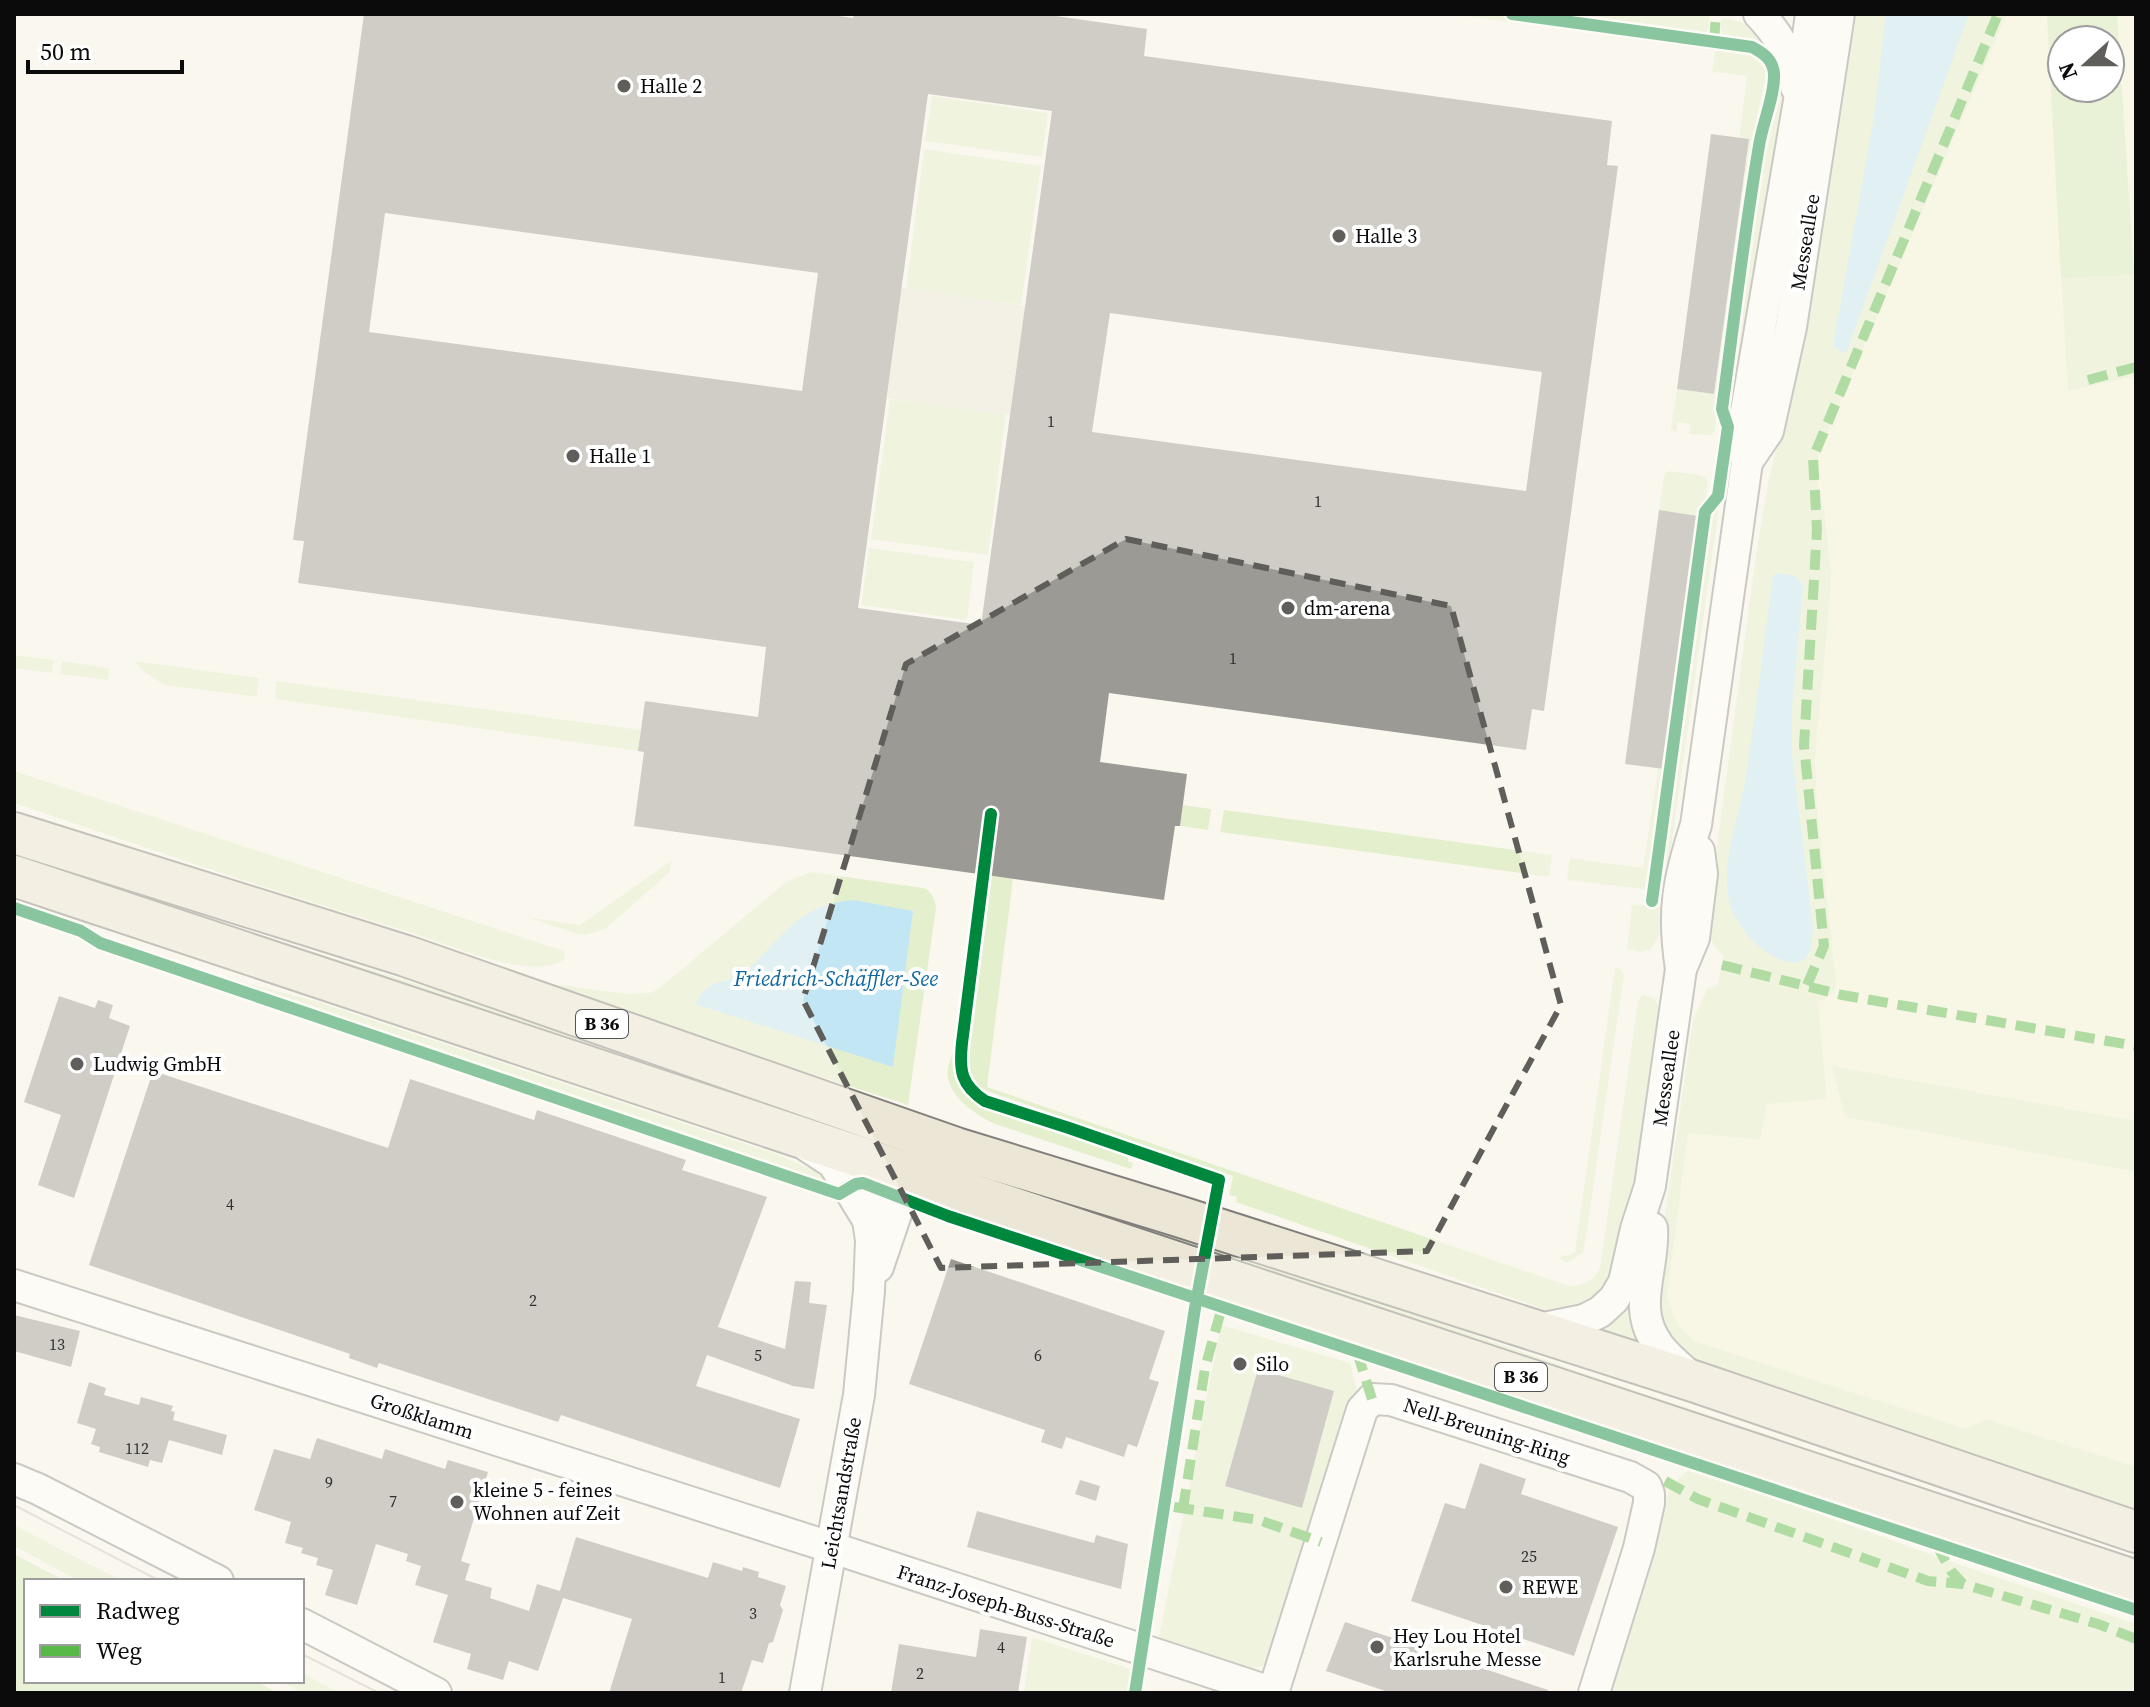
<svg xmlns="http://www.w3.org/2000/svg" width="2150" height="1707" font-family="'Source Serif 4',serif">
<style>
.farmland{fill:#f7f3da}
.green{fill:#e4f0cd}
.forest{fill:#d5e8bb;fill-rule:evenodd}
.plaza{fill:#eae6da}
.water{fill:#c3e6f5}
.building{fill:#9c9a95;fill-rule:evenodd}
.lines{fill:none;stroke-linecap:round;stroke-linejoin:round}
.minor-casing{stroke:#93918e;stroke-width:34}
.major-casing{stroke:#807f7b;stroke-width:44}
.minor{stroke:#fefefd;stroke-width:30}
.major{stroke:#ece6d6;stroke-width:40}
.tram{stroke:#d6c3c4;stroke-width:2}
.quiet{stroke:#58b947;stroke-width:10;stroke-dasharray:20 10;stroke-linecap:butt}
.cycleway-casing{stroke:#fff;stroke-width:17}
.cycleway{stroke:#00873e;stroke-width:12}
.marked{fill:none;stroke:#5f5e5b;stroke-width:6;stroke-dasharray:16 10;stroke-linejoin:round}
.poi-dot{fill:#5f5e5b;stroke:#fff;stroke-width:3}
.labels{text-anchor:middle;stroke-width:8;stroke-linejoin:round;paint-order:stroke}
.number-label{font-size:16px;fill:#2f2f2e}
.shield{fill:#fff;stroke:#545454;stroke-width:2}
.shield-label{font-size:18px;font-weight:bold;fill:#0b0b0b}
.poi-label{font-size:20px;fill:#0b0b0b;stroke:#fff;text-anchor:start}
.street-label{font-size:20px;fill:#0b0b0b;stroke:#fff}
.water-label{font-size:22px;font-style:italic;fill:#1168a0;stroke:#fff}
</style>
<rect width="100%" height="100%" fill="#faf7ef"/>
<g class="farmland">
<polygon points="2007,14 2047,14 2068,390 2136,376 2136,1467 1986,1419 1966,1429 1694,1341 1677,1324 1667,1297 1688,1133 1760,1140 1767,1104 1827,1099 1818,1001 1817,808 1815,756 1827,633 1825,516 1818,483 1818,462 1821,447"/>
<polygon points="2117,14 2136,14 2136,313 2134,275"/>
</g>
<g class="green">
<path d="M 1451,14 L 1488,14 L 1605,31 L 1746,49 C 1759,56 1766,61 1766,76 L 1752,142 L 1719,402 L 1715,430 L 1712,435 L 1689,434 L 1690,424 L 1678,422 L 1676,432 L 1671,430 L 1671,427 L 1677,389 L 1714,394 L 1749,140 L 1739,138 L 1747,76 L 1712,72 L 1715,51 Z"/>
<path d="M 1542,14 L 1709,16 C 1709,24 1710,32 1702,35 Z"/>
<path d="M 1849,14 L 2007,14 L 1821,447 L 1818,462 L 1818,483 L 1825,516 L 1831,574 L 1827,633 L 1815,756 L 1817,808 L 1836,981 L 1834,993 L 1818,1002 L 1827,1099 L 1767,1104 L 1760,1140 L 1688,1133 L 1667,1297 L 1677,1324 L 1694,1341 L 1966,1429 L 1986,1419 L 2136,1467 L 2136,1509 L 1687,1358 L 1662,1330 L 1654,1291 L 1693,1020 L 1707,989 L 1718,985 L 1723,955 C 1711,947 1710,933 1707,920 L 1756,555 L 1768,483 L 1798,354 Z"/>
<path d="M 1722,18 C 1749,21 1774,36 1782,63 C 1791,91 1781,136 1776,165 C 1763,248 1745,329 1732,412 L 1725,397 C 1740,292 1752,186 1778,83 C 1778,45 1758,44 1726,40 C 1719,33 1721,27 1722,18 Z"/>
<polygon points="932,96 1048,113 1042,157 925,141"/>
<polygon points="924,149 1041,166 1021,305 906,289"/>
<polygon points="2134,275 2136,376 2068,391 2061,278"/>
<polygon points="890,399 1006,414 988,555 871,539"/>
<polygon points="1671,471 1700,475 1706,477 1708,482 1703,517 1659,510 1664,475 1666,472"/>
<polygon points="1719,508 1718,515 1665,892 1655,891 1707,518"/>
<polygon points="869,548 974,562 967,620 861,605"/>
<polygon points="14,655 54,660 52,673 14,668"/>
<polygon points="62,661 109,668 108,680 60,674"/>
<polygon points="134,661 259,678 257,697 164,685 142,670"/>
<polygon points="276,681 641,730 638,751 275,699"/>
<polygon points="1658,769 1667,769 1650,890 1567,880 1570,858 1643,868"/>
<path d="M 14,771 L 564,951 L 565,959 C 549,970 525,967 506,963 C 469,955 433,939 396,928 C 268,890 141,846 14,803 Z"/>
<polygon points="1183,805 1211,809 1208,830 1180,826"/>
<polygon points="1224,810 1552,855 1549,877 1220,832"/>
<polygon points="14,853 272,939 494,1008 851,1130 648,1062 583,1046 14,863"/>
<polygon points="671,861 670,872 605,929 586,935 577,934 526,917 580,925"/>
<path d="M 811,872 L 923,888 C 932,891 935,899 936,908 L 908,1105 L 667,1027 L 552,987 L 561,985 L 627,994 L 649,993 L 657,990 L 786,882 Z"/>
<path d="M 992,876 L 1013,879 L 987,1087 L 1569,1286 C 1584,1286 1592,1281 1600,1269 L 1638,1000 L 1643,995 C 1658,997 1659,1005 1661,1019 L 1624,1263 L 1597,1302 L 1552,1312 L 1236,1202 L 1237,1197 L 1229,1195 L 1233,1176 L 984,1090 L 971,1078 L 968,1066 Z"/>
<polygon points="14,891 90,920 95,925 89,931 68,921 14,903"/>
<polygon points="1632,904 1663,908 1659,936 1651,949 1641,952 1627,949"/>
<polygon points="1615,967 1621,969 1624,975 1587,1230 1583,1253 1567,1263 1561,1259 1561,1255 1567,1256 1575,1252"/>
<polygon points="224,977 315,1001 776,1154 825,1175 837,1188 831,1189 761,1162 224,984 222,981"/>
<path d="M 953,1053 C 951,1074 957,1090 974,1102 L 1128,1157 L 1128,1161 L 1133,1163 L 1131,1169 L 995,1124 C 977,1115 954,1101 948,1079 C 946,1071 950,1061 953,1053 Z"/>
<polygon points="1832,1066 2136,1121 2136,1172 1845,1117"/>
<polygon points="948,1205 2136,1595 2136,1607 949,1212 946,1207"/>
<polygon points="1146,1233 1184,1236 1313,1279 1597,1378 2136,1558 2136,1567"/>
<path d="M 1631,1294 L 1651,1352 L 1582,1333 C 1609,1324 1619,1320 1631,1294 Z"/>
<polygon points="1221,1325 1350,1363 1357,1391 1269,1660 1261,1667 1252,1668 1158,1642"/>
<polygon points="1691,1468 1955,1563 2136,1624 2136,1693 1605,1693 1670,1486"/>
<polygon points="14,1525 122,1581 79,1581 14,1546"/>
<polygon points="1032,1637 1131,1669 1127,1693 1024,1693"/>
<polygon points="302,1673 340,1693 303,1693 279,1681 302,1681"/>
</g>
<g class="forest">
<path d="M 2047,14 L 2117,14 L 2134,275 L 2061,278 ZM 2062,40 L 2110,40 L 2110,88 L 2062,88 Z"/>
<polygon points="14,1554 65,1581 26,1581 26,1681 255,1681 278,1693 14,1693"/>
</g>
<polygon class="plaza" points="902,288 1025,306 1010,415 887,398"/>
<g class="water">
<polygon points="1886,14 1969,14 1847,351 1844,353 1834,347 1834,340 1873,123"/>
<path d="M 1776,573 L 1795,576 L 1803,585 L 1792,709 L 1792,755 L 1813,927 C 1812,945 1811,969 1785,961 C 1760,953 1735,927 1729,901 C 1721,863 1737,824 1744,787 C 1756,717 1763,646 1773,576 Z"/>
<path d="M 853,900 L 913,911 L 893,1067 L 695,1004 C 711,974 725,987 746,971 C 754,965 761,957 768,949 C 797,919 810,905 853,900 Z"/>
</g>
<g class="building">
<path d="M 364,14 L 825,14 L 853,18 L 854,14 L 1042,14 L 1147,29 L 1144,56 L 1612,121 L 1607,165 L 1618,166 L 1581,439 L 1544,711 L 1532,709 L 1526,750 L 1109,693 L 1100,762 L 1187,774 L 1180,826 L 1175,826 L 1164,900 L 634,826 L 644,752 L 638,751 L 645,701 L 758,717 L 766,647 L 298,583 L 304,541 L 293,540 ZM 928,94 L 1052,111 L 981,625 L 858,608 ZM 385,213 L 818,273 L 802,391 L 369,332 ZM 1110,313 L 1542,372 L 1526,491 L 1092,432 Z"/>
<polygon points="1711,134 1749,139 1714,394 1677,389"/>
<polygon points="1659,510 1698,516 1664,769 1625,764"/>
<polygon points="59,996 95,1008 98,1000 113,1005 109,1018 130,1026 74,1198 38,1185 61,1115 24,1102"/>
<polygon points="153,1071 388,1148 410,1079 534,1120 537,1110 686,1160 682,1170 767,1197 718,1327 785,1349 795,1281 811,1282 809,1303 827,1305 814,1389 793,1386 707,1355 696,1386 800,1419 780,1488 561,1415 558,1422 379,1363 377,1368 349,1358 350,1354 89,1265"/>
<polygon points="951,1259 1165,1331 1149,1379 1159,1382 1137,1447 1128,1444 1124,1457 1066,1437 1062,1449 1041,1442 1045,1430 909,1384"/>
<polygon points="14,1315 80,1331 71,1367 14,1351"/>
<polygon points="1258,1369 1334,1391 1302,1508 1225,1486"/>
<polygon points="89,1382 106,1388 104,1395 139,1405 141,1397 173,1406 171,1411 175,1412 173,1420 227,1435 222,1455 169,1440 162,1463 150,1460 148,1467 99,1452 100,1447 91,1444 96,1429 77,1423"/>
<polygon points="317,1438 382,1459 385,1449 445,1469 448,1460 488,1472 461,1561 470,1564 465,1580 492,1588 490,1598 529,1611 537,1584 560,1591 576,1537 708,1578 713,1562 742,1571 743,1567 759,1572 758,1577 786,1586 780,1605 783,1610 773,1642 769,1643 763,1663 752,1660 741,1693 609,1693 632,1619 563,1598 538,1671 509,1661 503,1680 467,1669 471,1654 433,1642 448,1595 415,1585 421,1566 406,1561 408,1554 376,1544 357,1605 325,1595 333,1570 316,1565 318,1558 301,1553 303,1548 285,1543 291,1522 254,1510 274,1449 310,1459"/>
<polygon points="1480,1463 1526,1479 1521,1494 1618,1527 1574,1656 1411,1601 1445,1503 1465,1509"/>
<polygon points="1080,1480 1100,1486 1096,1501 1075,1494"/>
<polygon points="977,1511 1094,1543 1096,1535 1128,1544 1121,1589 967,1547"/>
<polygon points="1345,1622 1548,1690 1547,1693 1391,1693 1326,1671"/>
<polygon points="980,1629 1027,1637 1018,1693 891,1693 899,1644 976,1657"/>
</g>
<g class="lines">
<defs>
<g id="minor">
<path d="M 1759,14 C 1782,38 1789,55 1796,87"/>
<polyline points="1747,462 1768,431 1791,327 1839,14"/>
<path d="M 1681,969 C 1672,911 1678,880 1696,825 L 1747,462 L 1742,437 L 1744,423 L 1799,101 L 1811,14"/>
<polyline points="807,1146 833,1163 868,1220"/>
<path d="M 1652,1228 C 1655,1270 1630,1308 1659,1346 C 1668,1358 1681,1368 1692,1378"/>
<polyline points="878,1267 898,1208 907,1173"/>
<polyline points="14,1285 830,1547 1274,1693"/>
<polyline points="1534,1330 1584,1320 1600,1312 1614,1299 1624,1282 1636,1229 1650,1186 1681,969 1694,938 1702,874 1699,851"/>
<polyline points="14,1479 38,1489 218,1581"/>
<polyline points="302,1624 436,1693"/>
<polyline points="805,1693 859,1395 869,1291 871,1240 868,1220 873,1187 886,1167"/>
<polyline points="1273,1693 1362,1410 1372,1399 1391,1400 1630,1477 1646,1486 1649,1494 1649,1503 1639,1548 1594,1693"/>
</g>
<g id="major">
<polyline points="14,833 406,956 956,1148 1181,1217 1696,1382 2136,1532"/>
<polyline points="14,876 2136,1581"/>
</g>
</defs>
<use href="#minor" class="minor-casing"/>
<use href="#major" class="major-casing"/>
<use href="#minor" class="minor"/>
<use href="#major" class="major"/>
<g class="tram">
<polyline points="14,1505 160,1581"/>
<polyline points="302,1654 379,1693"/>
</g>
<g class="quiet">
<polyline points="1714,42 1716,14"/>
<polyline points="2088,380 2136,367"/>
<polyline points="1722,965 1842,995 2136,1046"/>
<polyline points="1807,985 1824,946 1804,745 1817,530 1813,458 1998,14"/>
<polyline points="1357,1352 1372,1399"/>
<polyline points="1665,1481 1698,1499 1928,1581 1963,1584"/>
<polyline points="1174,1507 1259,1520 1321,1542"/>
<polyline points="1183,1509 1205,1368 1222,1307"/>
<polyline points="1936,1544 1951,1571 1963,1584 2098,1624 2136,1639"/>
</g>
<defs>
<g id="cycleway">
<path d="M 1512,14 L 1752,47 C 1763,53 1773,59 1774,74 C 1775,96 1762,124 1759,146 C 1744,233 1734,321 1722,409 L 1728,427 L 1718,496 L 1705,512 L 1652,901"/>
<path d="M 991,814 L 962,1043 C 959,1071 961,1085 985,1101 L 1069,1128 L 1219,1180 L 1195,1308 L 1135,1693"/>
<polyline points="14,908 81,931 100,943 839,1194 856,1184 863,1183 948,1216 2136,1610"/>
</g>
</defs>
<use href="#cycleway" class="cycleway-casing"/>
<use href="#cycleway" class="cycleway"/>
</g>
<path d="M0 0H2150V1707H0ZM 1126,539 L 1451,606 L 1561,1005 L 1427,1251 L 941,1268 L 803,1000 L 906,664 Z" fill="#faf7ef" fill-opacity=".55" fill-rule="evenodd"/>
<path class="marked" d="M 1126,539 L 1451,606 L 1561,1005 L 1427,1251 L 941,1268 L 803,1000 L 906,664 Z"/>
<g class="poi-dot">
<circle cx="624" cy="86" r="8"/>
<circle cx="1339" cy="236" r="8"/>
<circle cx="573" cy="456" r="8"/>
<circle cx="1288" cy="608" r="8"/>
<circle cx="77" cy="1064" r="8"/>
<circle cx="1240" cy="1364" r="8"/>
<circle cx="457" cy="1502" r="8"/>
<circle cx="1506" cy="1587" r="8"/>
<circle cx="1377" cy="1647" r="8"/>
</g>
<g class="labels">
<g class="number-label">
<text x="1051" y="427">1</text>
<text x="1318" y="507">1</text>
<text x="1233" y="664">1</text>
<text x="230" y="1210">4</text>
<text x="533" y="1306">2</text>
<text x="57" y="1350">13</text>
<text x="758" y="1361">5</text>
<text x="1038" y="1361">6</text>
<text x="137" y="1454">112</text>
<text x="329" y="1488">9</text>
<text x="393" y="1507">7</text>
<text x="1529" y="1562">25</text>
<text x="753" y="1619">3</text>
<text x="1001" y="1653">4</text>
<text x="920" y="1679">2</text>
<text x="722" y="1683">1</text>
</g>
<g class="shield">
<rect x="576" y="1010" width="52" height="28" rx="6"/>
<rect x="1495" y="1363" width="52" height="28" rx="6"/>
</g>
<g class="shield-label">
<text x="602" y="1030">B 36</text>
<text x="1521" y="1383">B 36</text>
</g>
<g class="poi-label">
<text x="640" y="93">Halle 2</text>
<text x="1355" y="243">Halle 3</text>
<text x="589" y="463">Halle 1</text>
<text x="1304" y="615">dm-arena</text>
<text x="93" y="1071">Ludwig GmbH</text>
<text x="1256" y="1371">Silo</text>
<text x="473" y="1497">kleine 5 - feines<tspan x="473" dy="23">Wohnen auf Zeit</tspan></text>
<text x="1522" y="1594">REWE</text>
<text x="1393" y="1643">Hey Lou Hotel<tspan x="1393" dy="23">Karlsruhe Messe</tspan></text>
</g>
<g class="street-label">
<text transform="translate(1805 242) rotate(-81)" y="7">Messeallee</text>
<text transform="translate(1666 1078) rotate(-82)" y="7">Messeallee</text>
<text transform="translate(422 1416) rotate(18)" y="7">Großklamm</text>
<text transform="translate(1487 1431) rotate(18)" y="7">Nell-Breuning-Ring</text>
<text transform="translate(841 1493) rotate(-80)" y="7">Leichtsandstraße</text>
<text transform="translate(1006 1606) rotate(18)" y="7">Franz-Joseph-Buss-Straße</text>
</g>
<g class="water-label">
<text x="836" y="986">Friedrich-Schäffler-See</text>
</g>
</g>
<rect width="2150" height="1707" fill="none" stroke="#0b0b0b" stroke-width="32"/>
<rect x="24" y="1579" width="280" height="104" fill="#ffffff" stroke="#9d9d9d" stroke-width="2"/>
<rect x="40" y="1605" width="40" height="12" fill="#00873e" stroke="#9d9d9d" stroke-width="2"/>
<text x="96" y="1619" font-size="24" fill="#0b0b0b">Radweg</text>
<rect x="40" y="1645" width="40" height="12" fill="#58b947" stroke="#9d9d9d" stroke-width="2"/>
<text x="96" y="1659" font-size="24" fill="#0b0b0b">Weg</text>
<g transform="translate(2086 64) rotate(249)"><circle r="38" fill="#ffffff" stroke="#9d9d9d" stroke-width="2"/>
<path d="M0-6L14 30L0 20L-14 30Z" fill="#5f5e5b"/>
<text y="-12" font-size="22" font-weight="bold" text-anchor="middle" fill="#0b0b0b">N</text>
</g>
<path d="M28 60v12h154v-12" fill="none" stroke="#0b0b0b" stroke-width="4"/>
<text x="40" y="60" font-size="24" fill="#0b0b0b" stroke="#ffffff" stroke-width="6" paint-order="stroke">50 m</text>
</svg>
